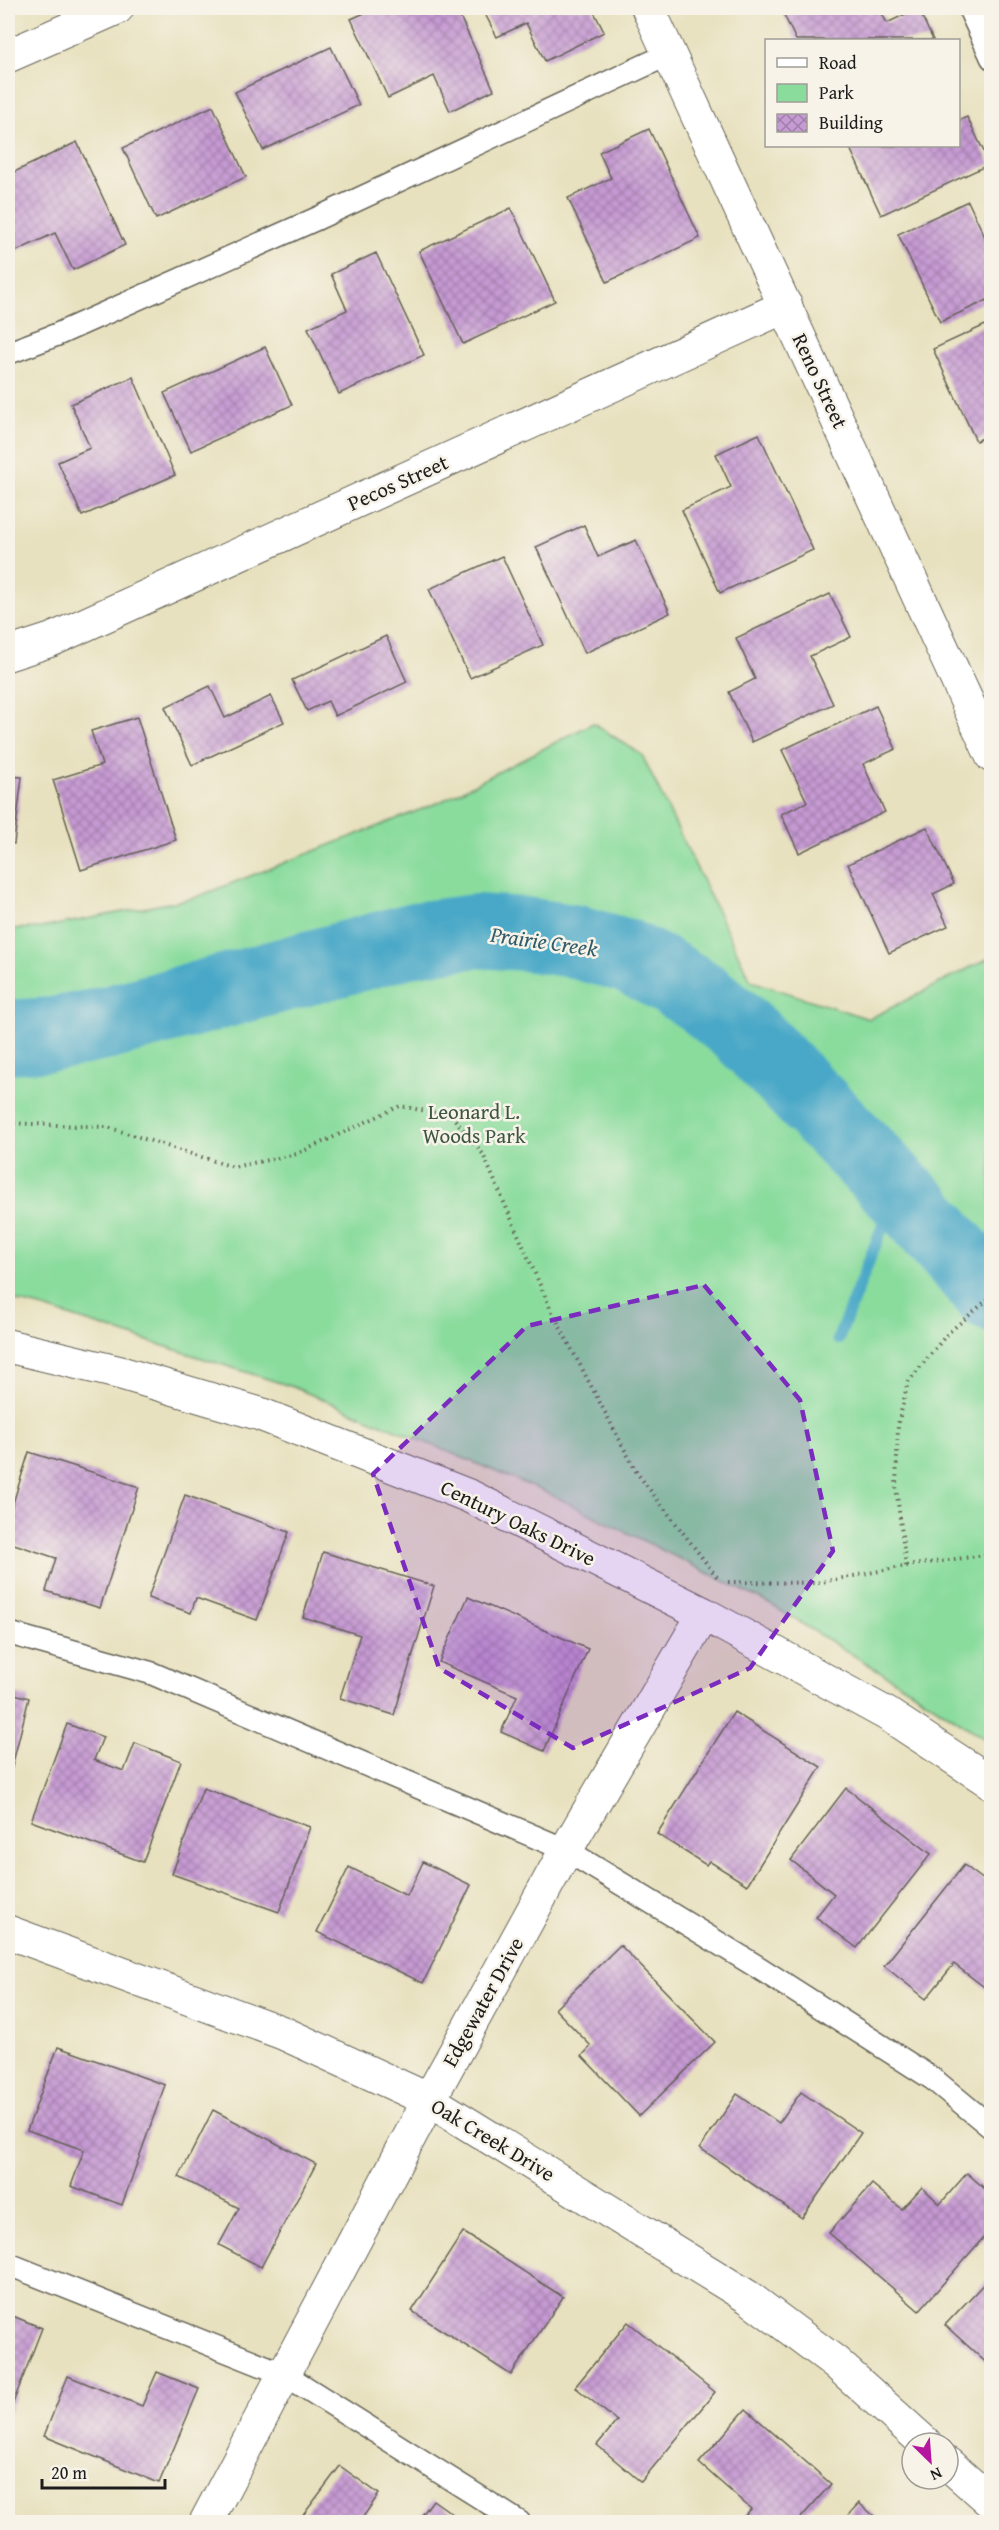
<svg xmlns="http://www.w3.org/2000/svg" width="999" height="2530" font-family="'Gentium Book Plus',serif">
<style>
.park{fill:#8adc9d;stroke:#537c5c;stroke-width:1.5}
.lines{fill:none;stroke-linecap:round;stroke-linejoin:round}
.stream{stroke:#48a8c7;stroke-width:12}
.river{stroke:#48a8c7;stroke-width:74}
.building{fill:url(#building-cross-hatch)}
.service-casing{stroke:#636155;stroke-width:25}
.minor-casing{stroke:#636155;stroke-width:35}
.path{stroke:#636155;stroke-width:4;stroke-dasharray:1.5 4.5;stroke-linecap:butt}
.service{stroke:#fff;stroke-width:22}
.minor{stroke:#fff;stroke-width:33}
.marked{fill:#7b2cbf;fill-opacity:0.2;stroke:#7b2cbf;stroke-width:4.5;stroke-dasharray:12 8;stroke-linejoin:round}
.labels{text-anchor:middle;stroke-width:5;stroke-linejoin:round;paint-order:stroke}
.street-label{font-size:21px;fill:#1c1c1c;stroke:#f7f3e8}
.park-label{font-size:21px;fill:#3d5643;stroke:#f7f3e8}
.water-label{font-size:22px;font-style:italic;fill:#305b69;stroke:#f7f3e8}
</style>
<defs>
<pattern id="building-cross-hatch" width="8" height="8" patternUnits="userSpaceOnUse" patternTransform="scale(1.5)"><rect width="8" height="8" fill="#c69ad3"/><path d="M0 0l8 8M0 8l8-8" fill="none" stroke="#a07daa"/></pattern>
</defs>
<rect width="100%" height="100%" fill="#f7f3e8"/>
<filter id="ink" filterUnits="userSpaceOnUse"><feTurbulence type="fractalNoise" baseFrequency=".0167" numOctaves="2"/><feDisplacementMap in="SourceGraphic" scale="12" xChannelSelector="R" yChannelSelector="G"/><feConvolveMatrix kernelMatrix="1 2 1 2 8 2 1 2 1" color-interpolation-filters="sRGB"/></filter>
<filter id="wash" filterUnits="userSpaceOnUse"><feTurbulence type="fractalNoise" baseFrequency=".008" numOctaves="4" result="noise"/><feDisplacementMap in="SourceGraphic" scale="24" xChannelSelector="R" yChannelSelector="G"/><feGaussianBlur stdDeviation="1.35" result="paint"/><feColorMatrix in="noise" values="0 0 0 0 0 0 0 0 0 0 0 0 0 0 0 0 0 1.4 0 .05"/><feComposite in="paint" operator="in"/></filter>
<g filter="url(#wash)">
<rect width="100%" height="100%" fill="#e8e1bf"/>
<polygon class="park" points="593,723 642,755 751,981 869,1019 991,957 991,1743 917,1694 768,1603 552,1495 293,1387 44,1308 8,1299 8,929 41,928 194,898 440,802"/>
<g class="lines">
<polyline class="stream" points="838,1339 897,1190"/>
<polyline class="river" points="8,1037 54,1034 104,1024 415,939 476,931 525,934 573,941 627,956 663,974 701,997 743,1031 919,1212 992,1295"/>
</g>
<g id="blocks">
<g class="building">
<polygon points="376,8 456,8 494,90 450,111 434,76 388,98 351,19"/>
<polygon points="482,8 592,8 604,32 545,61 526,23 497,37"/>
<polygon points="801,8 879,8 887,23 918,8 933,40 796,40 784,15"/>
<polygon points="331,47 359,105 263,150 235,92"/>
<polygon points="213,106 246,177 156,219 123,148"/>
<polygon points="967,117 990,164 881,215 849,146 958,146 958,121"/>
<polygon points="649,129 700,238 607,282 568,198 611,178 599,152"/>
<polygon points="77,142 125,245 73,270 55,233 8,255 8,175"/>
<polygon points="968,201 992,252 992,298 940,322 898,234"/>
<polygon points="511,208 555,301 463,344 419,251"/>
<polygon points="376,253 424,355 339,394 308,328 347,310 331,274"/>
<polygon points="992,322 992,434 976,441 933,349"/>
<polygon points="265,347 292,405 191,451 164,393"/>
<polygon points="133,377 175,475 82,516 58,462 90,448 71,404"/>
<polygon points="759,434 813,550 720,593 682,510 731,487 716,454"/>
<polygon points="584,525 598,557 636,540 670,613 585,653 536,547"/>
<polygon points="502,556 543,645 470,678 429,589"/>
<polygon points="830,594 851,637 810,656 833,704 752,742 729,692 755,679 736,638"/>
<polygon points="386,636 407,682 335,716 328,701 307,711 292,680"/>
<polygon points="210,686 225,718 271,696 284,722 192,765 165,707"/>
<polygon points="876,706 896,749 863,764 885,812 799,853 781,814 807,802 782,750"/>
<polygon points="137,717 176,840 81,870 53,780 102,765 91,731"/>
<polygon points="8,776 22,777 14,844 8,843"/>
<polygon points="927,827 954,884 933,894 948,926 889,953 848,864"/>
<polygon points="29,1452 139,1487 100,1608 46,1591 56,1558 8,1542 8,1519"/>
<polygon points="185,1495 289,1532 257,1620 196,1598 191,1613 148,1598"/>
<polygon points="323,1552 434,1586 394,1715 340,1698 360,1635 303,1617"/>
<polygon points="468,1597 588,1649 544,1751 501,1732 517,1696 439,1662"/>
<polygon points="8,1692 29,1698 8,1783"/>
<polygon points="734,1712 821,1767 747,1885 709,1861 706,1865 657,1834"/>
<polygon points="67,1724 103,1737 94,1760 124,1771 135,1743 181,1761 143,1862 31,1821"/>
<polygon points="203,1788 310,1827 279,1912 172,1874"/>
<polygon points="846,1788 931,1854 857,1948 816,1917 834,1894 791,1860"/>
<polygon points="423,1862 471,1885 423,1983 317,1932 349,1867 407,1896"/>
<polygon points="964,1865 992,1886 992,1993 954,1964 926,1999 884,1966"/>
<polygon points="620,1945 715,2042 639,2116 582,2056 591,2046 555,2009"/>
<polygon points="58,2047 165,2085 122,2205 71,2186 84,2150 27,2130"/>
<polygon points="801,2092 861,2133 802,2218 700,2148 737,2094 779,2123"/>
<polygon points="213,2110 316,2164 261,2267 219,2245 239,2208 179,2177"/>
<polygon points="967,2173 992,2195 992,2228 919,2311 829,2233 872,2184 902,2209 922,2187 940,2204"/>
<polygon points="463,2232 563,2297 511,2375 412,2311"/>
<polygon points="992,2275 992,2368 945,2325"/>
<polygon points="8,2314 42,2328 8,2416"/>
<polygon points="628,2322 715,2392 641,2482 597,2445 617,2421 575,2387"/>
<polygon points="157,2372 199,2389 159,2483 44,2436 68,2376 142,2406"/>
<polygon points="746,2409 831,2484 797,2522 739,2522 751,2509 699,2463"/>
<polygon points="340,2466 379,2494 361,2520 363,2522 298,2522"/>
<polygon points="433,2500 464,2522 417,2522"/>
<polygon points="859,2503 881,2522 842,2522"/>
</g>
</g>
</g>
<g filter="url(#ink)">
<use href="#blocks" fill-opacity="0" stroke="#636155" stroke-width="1.5"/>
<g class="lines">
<defs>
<g id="service">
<polyline points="969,8 992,58"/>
<polyline points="8,353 56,335 316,219 669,54"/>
<polyline points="8,1633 151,1673 566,1850 756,1966 933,2079 992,2128"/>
<polyline points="8,2264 284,2374 519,2522"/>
</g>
<g id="minor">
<polyline points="648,8 992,756"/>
<polyline points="8,56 117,8"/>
<polyline points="8,654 51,640 786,306"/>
<polyline points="8,1346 121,1373 260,1414 469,1496 704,1614 887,1714 992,1783"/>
<polyline points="8,1932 283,2033 429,2100 748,2297 835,2362 925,2443"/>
<polyline points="948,2464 992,2503"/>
<polyline points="206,2522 429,2100 566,1850 704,1614"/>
</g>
</defs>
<use href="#service" class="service-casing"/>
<use href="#minor" class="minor-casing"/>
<g class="path">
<polyline points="8,1123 107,1127 233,1167 297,1154 400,1106 452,1116 483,1154 551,1310 637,1473 717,1577"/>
<polyline points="906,1566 896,1487 898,1425 908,1382 948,1333 992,1296"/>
<polyline points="728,1582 816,1583 906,1566 992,1554"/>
</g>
<use href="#service" class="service"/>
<use href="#minor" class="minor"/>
</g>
</g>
<path class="marked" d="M 704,1285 L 800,1400 L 833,1551 L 750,1668 L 573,1748 L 439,1668 L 373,1474 L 527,1326 Z"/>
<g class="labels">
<g class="street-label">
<text transform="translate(820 381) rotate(65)" y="7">Reno Street</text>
<text transform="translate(398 483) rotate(-24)" y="7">Pecos Street</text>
<text transform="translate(518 1523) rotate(26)" y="7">Century Oaks Drive</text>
<text transform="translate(483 2002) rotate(-61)" y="7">Edgewater Drive</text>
<text transform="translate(493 2140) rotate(31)" y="7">Oak Creek Drive</text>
</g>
<g class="park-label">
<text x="474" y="1119">Leonard L.<tspan x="474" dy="24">Woods Park</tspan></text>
</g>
<g class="water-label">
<text transform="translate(544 941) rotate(8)" y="8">Prairie Creek</text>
</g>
</g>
<rect width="999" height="2530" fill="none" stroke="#f7f3e8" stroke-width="30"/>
<rect x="765" y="39" width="195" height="108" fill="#f7f3e8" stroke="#9f9d96" stroke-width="1.5"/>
<rect x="777" y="58" width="30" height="9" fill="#ffffff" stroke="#9f9d96" stroke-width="1.5"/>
<text x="819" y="69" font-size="18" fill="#1c1c1c">Road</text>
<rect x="777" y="84" width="30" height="18" fill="#8adc9d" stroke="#9f9d96" stroke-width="1.5"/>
<text x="819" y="99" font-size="18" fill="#1c1c1c">Park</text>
<rect x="777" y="114" width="30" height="18" fill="url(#building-cross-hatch)" stroke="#9f9d96" stroke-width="1.5"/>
<text x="819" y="129" font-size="18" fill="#1c1c1c">Building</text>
<g transform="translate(930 2461) rotate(155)"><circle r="28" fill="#f7f3e8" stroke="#9f9d96" stroke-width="1.5"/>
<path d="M0-4.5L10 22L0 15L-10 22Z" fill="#b5179e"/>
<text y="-9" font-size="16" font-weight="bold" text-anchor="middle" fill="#1c1c1c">N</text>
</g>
<path d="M42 2479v9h123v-9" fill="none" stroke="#1c1c1c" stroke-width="3"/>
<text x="51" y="2479" font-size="18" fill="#1c1c1c" stroke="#f7f3e8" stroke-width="4.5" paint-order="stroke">20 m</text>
</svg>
